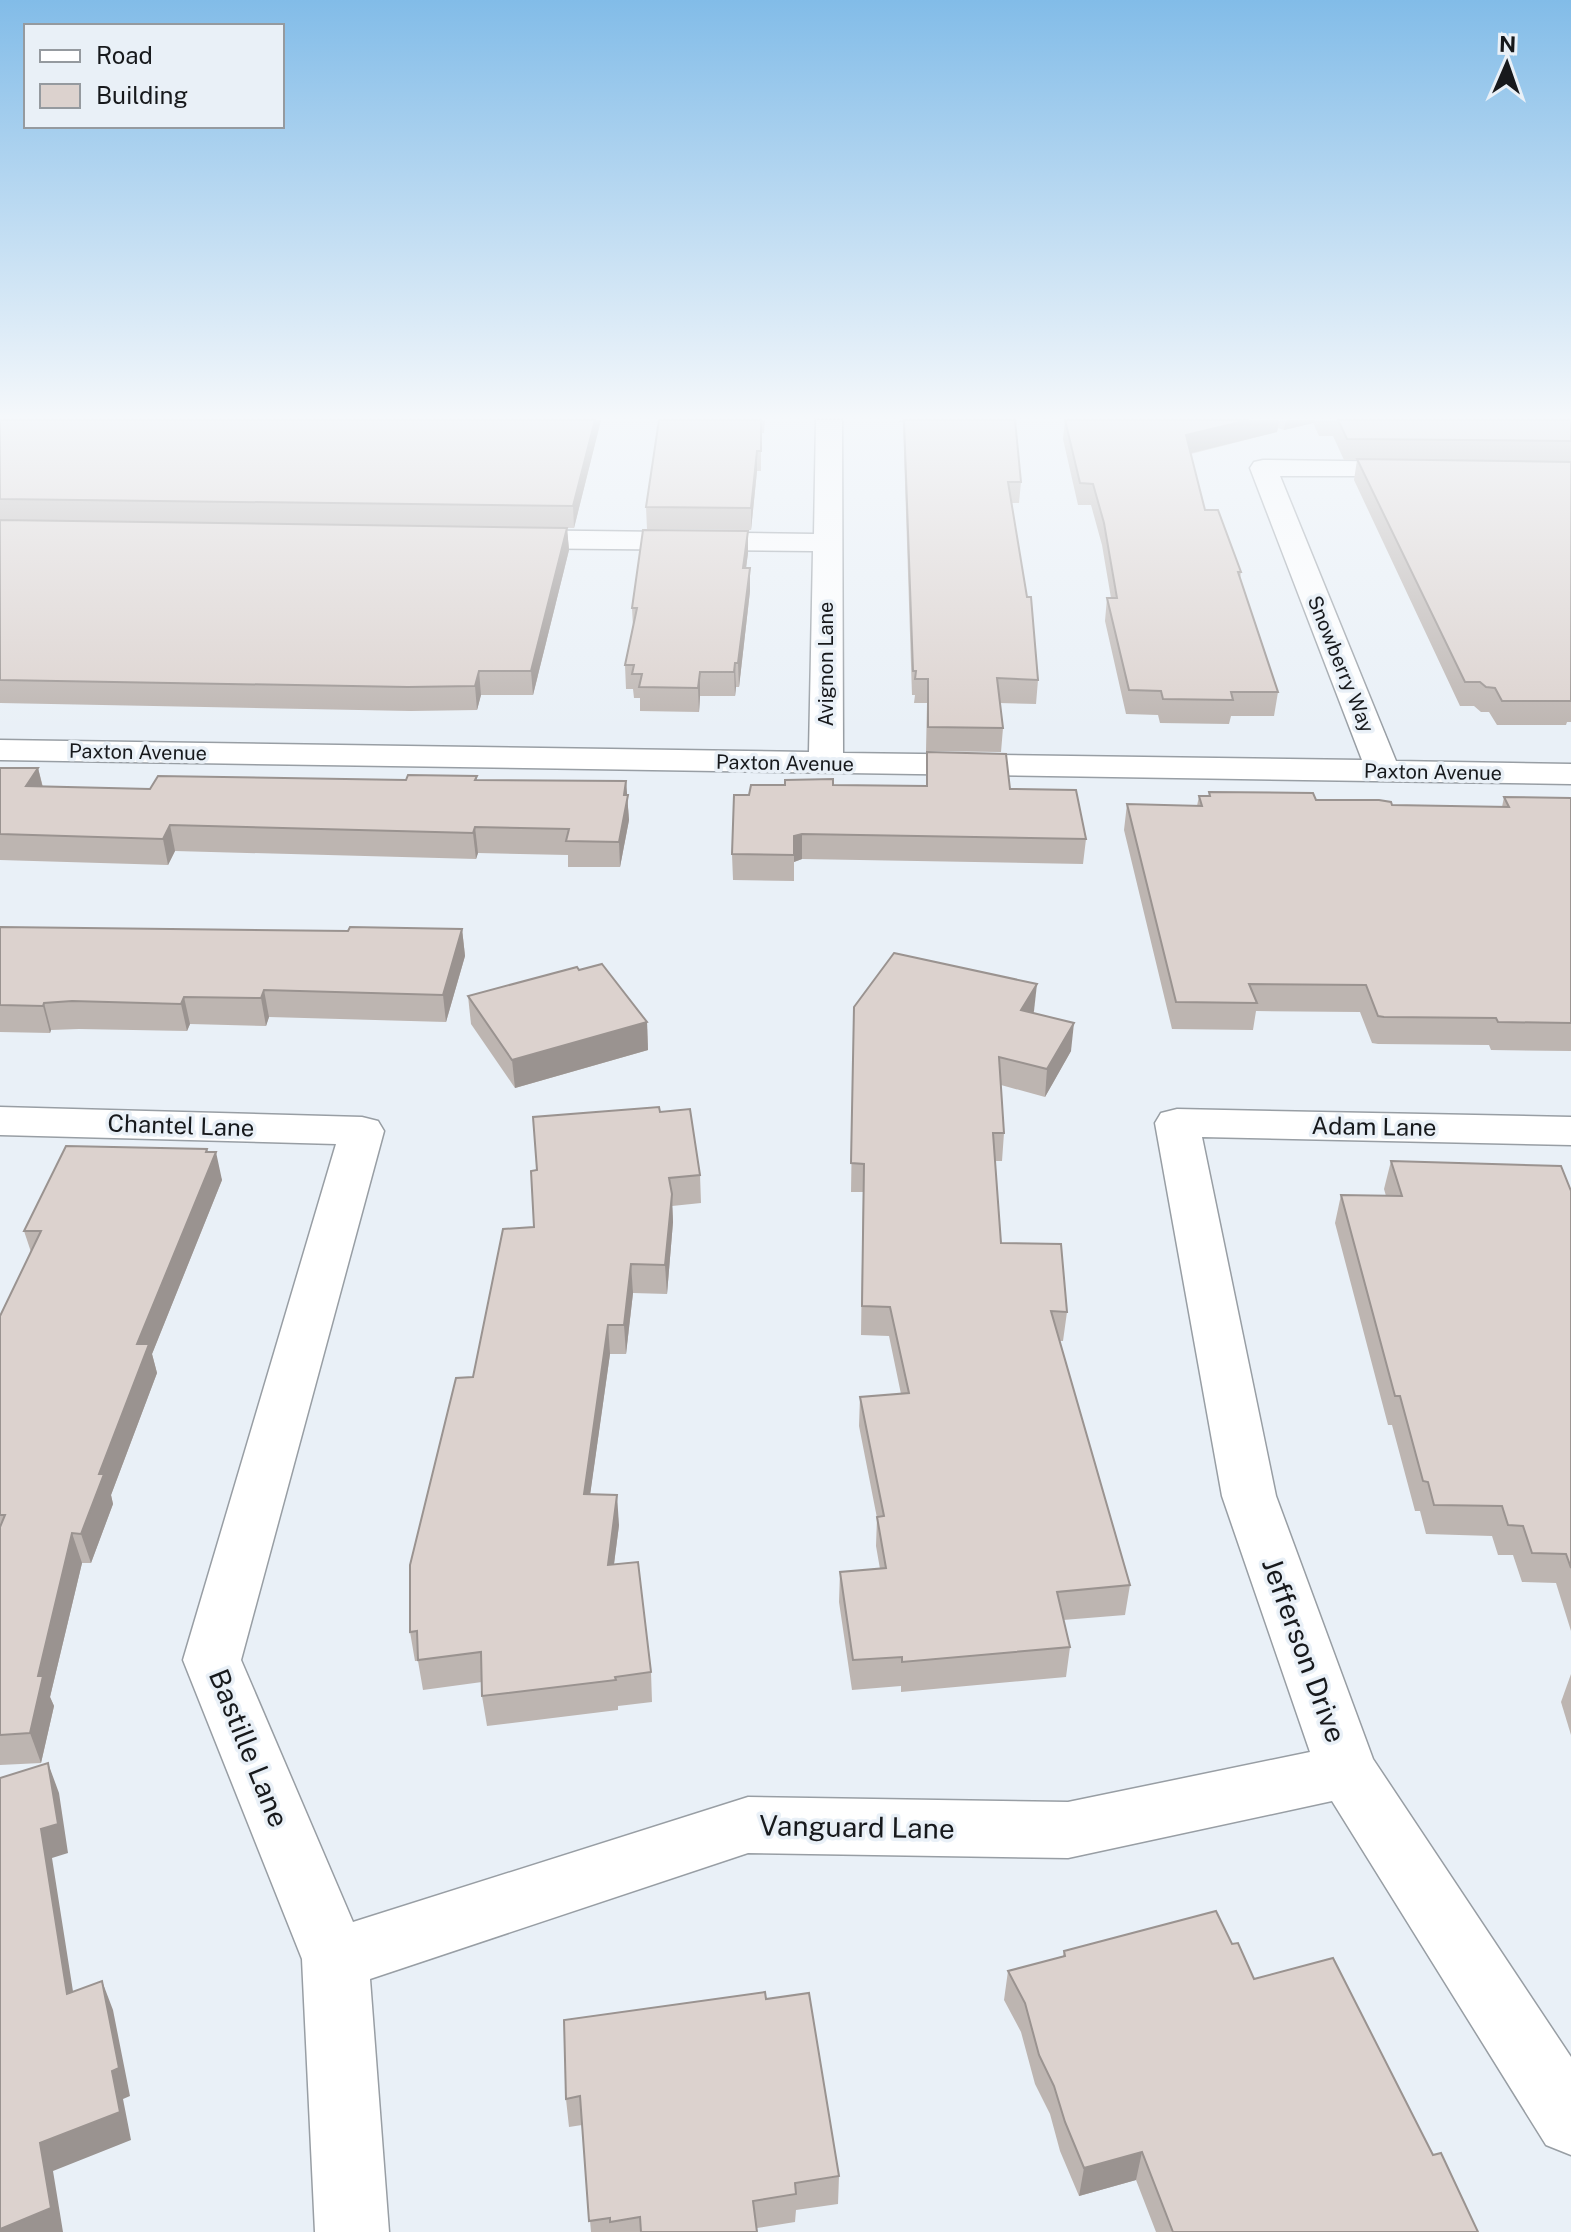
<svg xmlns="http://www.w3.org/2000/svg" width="1571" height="2232" font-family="'Public Sans',sans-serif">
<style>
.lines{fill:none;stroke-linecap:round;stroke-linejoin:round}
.street-casing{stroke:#989ea4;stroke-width:3}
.street{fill:#fff;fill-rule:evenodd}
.wall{fill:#bdb5b1}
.shaded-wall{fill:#9a9390}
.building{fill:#dcd2ce;stroke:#9a9390;stroke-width:2}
.labels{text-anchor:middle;stroke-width:7;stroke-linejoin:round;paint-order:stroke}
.far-street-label{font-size:20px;fill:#17191c;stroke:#e9f0f7}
.street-label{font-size:24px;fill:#17191c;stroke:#e9f0f7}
.near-street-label{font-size:28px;fill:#17191c;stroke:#e9f0f7}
</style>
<rect width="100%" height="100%" fill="#e9f0f7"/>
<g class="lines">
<defs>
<g id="street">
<polygon points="816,420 842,420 843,753 1362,760 1250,468 1254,462 1263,460 1415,462 1424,464 1428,470 1424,476 1280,476 1396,761 1571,764 1571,784 0,760 0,740 809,752 813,551 506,548 496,545 492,539 496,533 506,530 814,534"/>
<polygon points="0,1107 362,1117 378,1121 384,1131 241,1660 353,1922 748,1797 1068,1802 1310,1752 1222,1496 1155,1123 1161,1113 1177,1109 1571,1117 1571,1145 1202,1137 1276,1496 1373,1759 1571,2057 1571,2155 1546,2145 1332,1801 1068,1858 748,1853 370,1979 389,2232 315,2232 302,1959 183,1660 336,1144 0,1135"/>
</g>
</defs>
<use href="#street" class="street-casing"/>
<use href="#street" class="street"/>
</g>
<g class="wall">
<polygon points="0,420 601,420 574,528 0,520"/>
<polygon points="659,420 765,420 764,433 761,433 761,471 757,471 751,530 647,529 646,507"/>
<polygon points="899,420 1015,420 1021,482 1019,503 1012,503 1038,680 1036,704 999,703 1003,728 1001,752 926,751 927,703 914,703 915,695 912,695 903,422 899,422"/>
<polygon points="1065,420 1571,420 1571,722 1567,722 1566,725 1497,725 1489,712 1481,712 1474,706 1460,706 1354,480 1357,460 1344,460 1333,436 1319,436 1313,423 1284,430 1278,428 1277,432 1191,454 1205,510 1241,572 1240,579 1278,692 1274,716 1231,716 1229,724 1160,723 1158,715 1126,714 1105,621 1107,598 1111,598 1102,545 1091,505 1078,505 1063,439"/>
<polygon points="0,520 567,528 569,550 533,695 481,695 477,710 411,711 0,703"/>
<polygon points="748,531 748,553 746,568 750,568 750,591 739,687 736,687 735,696 700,696 699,712 640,711 640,698 634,698 633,689 626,689 625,665 633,627 632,608"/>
<polygon points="927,752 1010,789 1086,839 1083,864 802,859 794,862 794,881 733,880 732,854 749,795 833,785 926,786"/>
<polygon points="0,768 38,768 43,787 150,789 406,780 477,776 477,780 626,781 629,820 620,867 568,867 568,855 478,853 476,859 175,851 168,865 0,860"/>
<polygon points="1209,792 1392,805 1502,807 1504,797 1571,798 1571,1051 1491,1050 1489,1045 1378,1044 1372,1043 1360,1012 1256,1011 1253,1030 1172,1029 1124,830 1127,804 1197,806 1199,796 1209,796"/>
<polygon points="0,927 348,931 462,929 465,956 446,1022 269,1017 266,1026 190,1024 187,1031 79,1029 51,1030 50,1033 0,1032"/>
<polygon points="579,970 647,1022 648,1050 515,1088 471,1024 468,996"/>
<polygon points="854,1007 1034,1011 1033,1013 1071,1051 1045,1097 1001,1085 1004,1133 1002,1161 995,1161 1001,1243 1067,1312 1063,1341 1059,1341 1130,1585 1125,1615 1063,1620 1070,1647 1066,1677 901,1692 901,1686 852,1690 839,1602 840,1572 880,1569 876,1546 877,1518 859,1426 860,1397 901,1394 889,1336 861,1335 863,1192 851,1192"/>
<polygon points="660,1112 700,1175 701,1203 672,1206 673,1222 667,1294 633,1293 626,1354 610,1354 590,1494 619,1525 614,1564 651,1672 652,1702 618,1706 618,1710 487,1726 482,1696 482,1682 423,1690 418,1661 415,1661 410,1632 473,1377 534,1227 537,1170"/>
<polygon points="208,1152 222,1180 152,1354 157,1373 111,1495 113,1504 91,1563 82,1563 50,1697 54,1706 41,1763 0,1765 0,1316 31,1252 24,1231"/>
<polygon points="1391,1161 1571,1191 1571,1631 1556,1583 1522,1582 1513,1555 1498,1555 1492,1536 1426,1534 1420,1511 1415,1511 1392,1425 1388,1425 1335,1223 1341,1195 1386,1196 1384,1189"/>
<polygon points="1571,1674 1571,1735 1561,1702"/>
<polygon points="1232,1944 1254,1979 1433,2155 1478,2232 1156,2232 1136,2180 1079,2196 1060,2151 1050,2114 1035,2084 1021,2032 1004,2000 1008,1971 1063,1957 1064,1951"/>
<polygon points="766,1999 839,2176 838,2204 796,2210 795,2222 757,2228 757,2232 591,2232 582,2125 569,2127 566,2099"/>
</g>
<g class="shaded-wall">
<polygon points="595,420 601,420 574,528 573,506"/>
<polygon points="1249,420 1279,420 1277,432 1183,455 1186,435"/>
<polygon points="1286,420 1314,420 1313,423 1284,430"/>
<polygon points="757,451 757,471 751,530 751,508"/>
<polygon points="567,528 569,550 533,695 531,671"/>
<polygon points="748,531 748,553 743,591 743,568"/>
<polygon points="750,568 750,591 739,687 738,663"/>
<polygon points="735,663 736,687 735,696 734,672"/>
<polygon points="479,671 481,695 477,710 475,686"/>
<polygon points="700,672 700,696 699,712 698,688"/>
<polygon points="38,768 44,793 26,786"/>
<polygon points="626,781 629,820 620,867 619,842"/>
<polygon points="170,825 175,851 168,865 163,839"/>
<polygon points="475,827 478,853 476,859 473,833"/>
<polygon points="802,834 802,859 794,862 794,836"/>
<polygon points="462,929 465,956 446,1022 443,995"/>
<polygon points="1037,984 1034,1011 1019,1037 1021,1010"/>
<polygon points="264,990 269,1017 266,1026 261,998"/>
<polygon points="184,997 190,1024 187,1031 181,1004"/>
<polygon points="44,1003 51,1030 50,1033 43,1006"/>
<polygon points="647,1022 648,1050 515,1088 512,1060"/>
<polygon points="1074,1023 1071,1051 1045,1097 1047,1069"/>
<polygon points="207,1149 211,1166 216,1152 222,1180 152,1354 157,1373 111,1495 113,1504 91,1563 81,1534 137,1344"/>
<polygon points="672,1194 673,1222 667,1294 665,1265"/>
<polygon points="631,1264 633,1293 626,1354 624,1325"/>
<polygon points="608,1325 610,1354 586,1524 584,1494"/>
<polygon points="617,1495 619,1525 610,1595 608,1565"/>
<polygon points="72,1533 82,1563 50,1697 54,1706 41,1763 30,1733 38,1676"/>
<polygon points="48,1763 59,1793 68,1853 52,1858 78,2023 67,1994 41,1829"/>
<polygon points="102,1981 113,2010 130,2096 123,2099 131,2140 53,2171 63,2232 0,2232 0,2229 40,2143 112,2071"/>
<polygon points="1142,2152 1136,2180 1079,2196 1084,2168"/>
</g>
<g class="building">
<polygon points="0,420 595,420 573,506 0,499"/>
<polygon points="659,420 761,420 761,451 757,451 751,508 646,507"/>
<polygon points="904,420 1015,420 1021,482 1008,482 1027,597 1031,597 1038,680 997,678 1003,728 928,727 928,679 915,679 916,671 913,671"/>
<polygon points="1065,420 1249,420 1186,435 1205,510 1218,510 1241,572 1238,572 1278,692 1231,692 1233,700 1163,699 1161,691 1129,690 1107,598 1117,598 1104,523 1093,484 1080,483"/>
<polygon points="1338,420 1571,420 1571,441 1347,439"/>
<polygon points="1357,459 1571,462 1571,701 1502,701 1495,688 1486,687 1480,682 1465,682"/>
<polygon points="0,520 567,528 531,671 479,671 475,686 408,687 0,680"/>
<polygon points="643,530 748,531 743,568 750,568 738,663 735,663 734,672 700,672 698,688 639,687 642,674 632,674 634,665 625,665 637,608 632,608"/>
<polygon points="927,752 1006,754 1010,789 1076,790 1086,839 802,834 794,836 794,855 732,854 734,795 749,795 751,785 785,785 785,780 833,779 833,785 927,786"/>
<polygon points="0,768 38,768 26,786 150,789 158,776 406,780 408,775 477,776 475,780 626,781 624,795 628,795 619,842 566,841 569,829 475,827 473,833 170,825 163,839 0,834"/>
<polygon points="1209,792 1313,793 1316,800 1379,800 1391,802 1392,805 1509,807 1504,797 1571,798 1571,1023 1498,1022 1496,1018 1384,1017 1378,1016 1366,985 1249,984 1257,1003 1176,1002 1127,804 1202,806 1199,796 1210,796"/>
<polygon points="0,927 348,931 350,927 462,929 443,995 264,990 261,998 184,997 181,1004 72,1001 44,1003 43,1006 0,1005"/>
<polygon points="894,953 1037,984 1021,1010 1074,1023 1047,1069 999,1057 1004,1133 993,1133 1001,1243 1061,1244 1067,1312 1051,1311 1130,1585 1057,1592 1070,1647 902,1662 902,1657 853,1660 840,1572 886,1568 877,1517 884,1516 860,1397 909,1393 890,1307 862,1306 864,1164 851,1163 854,1007"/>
<polygon points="602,964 647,1022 512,1060 468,996 577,967 579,970"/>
<polygon points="659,1107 660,1112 690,1109 700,1175 669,1178 672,1194 665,1265 631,1264 624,1325 608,1325 584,1494 617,1495 608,1565 638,1562 651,1672 615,1677 616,1680 482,1696 481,1652 418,1660 417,1631 410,1632 410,1565 456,1378 473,1377 503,1229 534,1227 531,1171 537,1170 533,1117"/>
<polygon points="66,1146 207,1149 206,1152 216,1152 137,1344 149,1344 99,1474 104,1474 81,1534 72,1533 38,1676 43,1676 30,1733 0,1735 0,1527 5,1515 0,1515 0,1316 41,1231 24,1231"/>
<polygon points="1391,1161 1561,1166 1571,1191 1571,1568 1566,1554 1532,1553 1523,1526 1508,1525 1502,1506 1434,1505 1428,1482 1423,1481 1400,1396 1395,1396 1341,1195 1402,1196"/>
<polygon points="48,1763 58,1824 41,1829 67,1994 102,1981 119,2068 112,2071 120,2112 40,2143 51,2208 0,2229 0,1778"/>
<polygon points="1216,1911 1232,1944 1238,1943 1254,1979 1333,1958 1433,2155 1441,2153 1478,2232 1173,2232 1142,2152 1084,2168 1065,2122 1054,2086 1039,2055 1025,2003 1008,1971 1065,1956 1064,1951"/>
<polygon points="765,1992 766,1999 809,1993 839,2176 795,2183 796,2194 753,2201 757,2232 641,2232 640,2217 610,2222 610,2218 589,2221 580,2096 566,2099 564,2020"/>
</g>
<linearGradient id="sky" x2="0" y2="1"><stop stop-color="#82bce8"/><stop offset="0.57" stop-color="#f5f8fb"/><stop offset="1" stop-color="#f5f8fb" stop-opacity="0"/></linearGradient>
<rect width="1571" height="732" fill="url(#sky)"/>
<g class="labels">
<g class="far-street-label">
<text transform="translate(826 664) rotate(-90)" y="7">Avignon Lane</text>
<text transform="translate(1341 664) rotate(68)" y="7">Snowberry Way</text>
<text transform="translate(138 752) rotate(1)" y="7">Paxton Avenue</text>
<text transform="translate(785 763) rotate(1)" y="7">Paxton Avenue</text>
<text transform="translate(1433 772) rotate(1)" y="7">Paxton Avenue</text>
</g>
<g class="street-label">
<text transform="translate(181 1126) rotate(2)" y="8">Chantel Lane</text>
<text transform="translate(1374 1127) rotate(1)" y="8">Adam Lane</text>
</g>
<g class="near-street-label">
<text transform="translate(1304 1650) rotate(70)" y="10">Jefferson Drive</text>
<text transform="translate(249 1748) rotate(68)" y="10">Bastille Lane</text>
<text transform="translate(857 1827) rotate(1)" y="10">Vanguard Lane</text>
</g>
</g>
<rect x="24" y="24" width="260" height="104" fill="#e9f0f7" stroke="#959a9f" stroke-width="2"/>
<rect x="40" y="50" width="40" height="12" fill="#ffffff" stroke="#959a9f" stroke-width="2"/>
<text x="96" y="64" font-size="24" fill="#17191c">Road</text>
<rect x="40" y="84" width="40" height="24" fill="#dcd2ce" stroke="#959a9f" stroke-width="2"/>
<text x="96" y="104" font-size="24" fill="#17191c">Building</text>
<g transform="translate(1507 64) rotate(2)" stroke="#e9f0f7" stroke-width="6" paint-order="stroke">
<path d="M0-6L14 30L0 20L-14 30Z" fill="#17191c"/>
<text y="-12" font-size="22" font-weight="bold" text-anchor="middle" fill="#17191c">N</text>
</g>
</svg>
